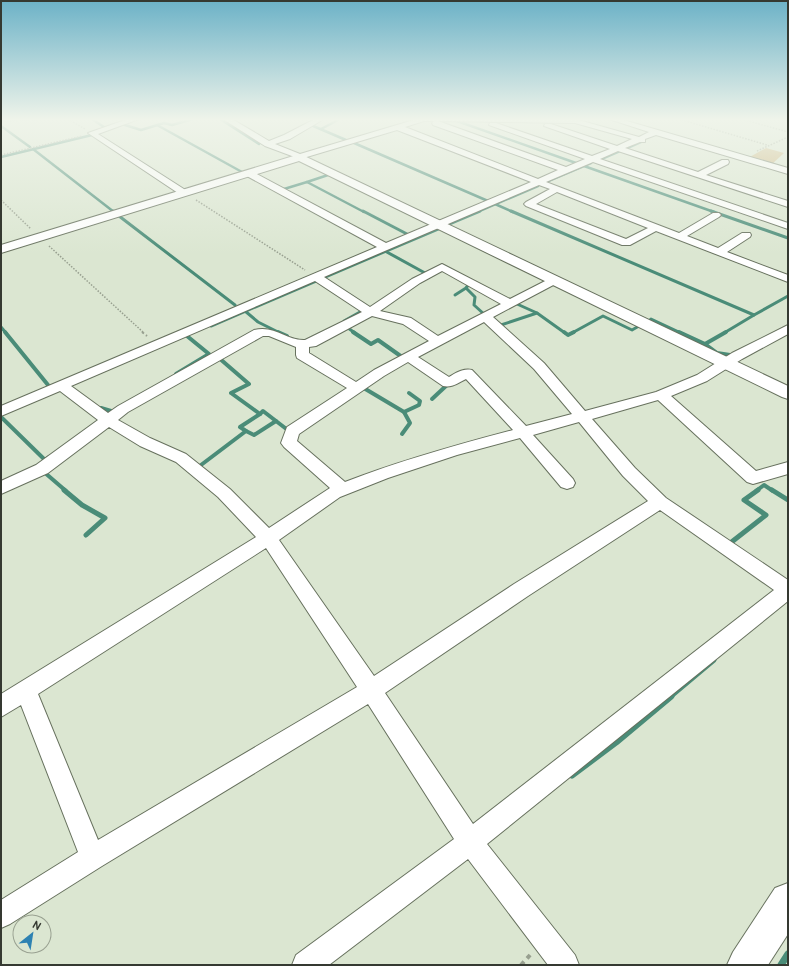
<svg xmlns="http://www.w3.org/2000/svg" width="789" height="966" font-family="Overpass,sans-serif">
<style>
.green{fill:#caaf74}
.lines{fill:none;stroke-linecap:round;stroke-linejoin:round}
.stream-far4{stroke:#4a8c78;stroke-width:2.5}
.stream-far3{stroke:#4a8c78;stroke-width:3}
.stream-far2{stroke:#4a8c78;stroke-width:4}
.stream-far1{stroke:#4a8c78;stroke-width:5}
.stream{stroke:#4a8c78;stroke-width:7}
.minor-casing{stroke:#67715e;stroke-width:2}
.tertiary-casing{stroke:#67715e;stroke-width:2}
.secondary-casing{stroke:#67715e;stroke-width:2}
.path-far2{stroke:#979f8f;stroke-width:1.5;stroke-dasharray:1.5 1.5;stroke-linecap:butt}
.path-far1{stroke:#979f8f;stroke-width:2;stroke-dasharray:2.5 2.5;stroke-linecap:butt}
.path{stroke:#979f8f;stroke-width:4;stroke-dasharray:4.5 4.5;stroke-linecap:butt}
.minor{fill:#fff;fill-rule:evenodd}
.tertiary{fill:#fff;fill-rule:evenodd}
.secondary{fill:#fff;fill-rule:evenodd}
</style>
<rect width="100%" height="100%" fill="#dbe6d1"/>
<polygon class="green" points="766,148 784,153 771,165 748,158"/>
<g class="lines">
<g class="stream-far4">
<polyline points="92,119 104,127"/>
<polyline points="220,119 259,144"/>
<polyline points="454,120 576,163"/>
<polyline points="157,125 242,172"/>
<polyline points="1,126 30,147"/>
<polyline points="118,126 122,124 141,130 164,123 172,125 193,119"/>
<polyline points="308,127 311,125 346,140"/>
<polyline points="321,129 338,120 337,119"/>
<polyline points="354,143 488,201"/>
<polyline points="33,149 114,212"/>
<polyline points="625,149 643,141"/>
<polyline points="1,157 92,135"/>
<polyline points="599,160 620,151"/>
<polyline points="584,166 714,212"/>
<polyline points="307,182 331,174"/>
<polyline points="546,182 591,163"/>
<polyline points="284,189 307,182 364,212"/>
<polyline points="495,204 513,212"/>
<polyline points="477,212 538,186"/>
</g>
<g class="stream-far3">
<polyline points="113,211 114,212"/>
<polyline points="363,211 407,234"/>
<polyline points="511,211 754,315 724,333"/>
<polyline points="711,211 788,238"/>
<polyline points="119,216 235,305"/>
<polyline points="449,224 480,211"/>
<polyline points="385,251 425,273"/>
<polyline points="325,277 438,229"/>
<polyline points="466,288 475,297 474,305 485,315"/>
<polyline points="455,295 466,288 469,284"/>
<polyline points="517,304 537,313"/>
<polyline points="245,311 258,322 280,333"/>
<polyline points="754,315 788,296"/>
<polyline points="344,321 360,312"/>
<polyline points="649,321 651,319 681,333"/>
<polyline points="498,323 501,325 537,313 565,333"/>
<polyline points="211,326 316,281"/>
<polyline points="1,327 6,333"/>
<polyline points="348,328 355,333"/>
<polyline points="572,333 603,316 632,330 639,326"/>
</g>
<g class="stream-far2">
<polyline points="5,332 48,385"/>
<polyline points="278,332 287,336"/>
<polyline points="353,332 371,344 378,340 402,357"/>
<polyline points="564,332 568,335 574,332"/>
<polyline points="679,332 705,344 717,353 730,355"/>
<polyline points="705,344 726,332"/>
<polyline points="219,358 249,384 231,393 260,414 263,411 289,431"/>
<polyline points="176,374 209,354 187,336"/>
<polyline points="362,387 404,412 410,423 402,434"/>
<polyline points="432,399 447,385"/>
<polyline points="101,408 111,411"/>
<polyline points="404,412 419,405 420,401 409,393"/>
<polyline points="1,417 45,460 49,457"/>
<polyline points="246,431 254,435 276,421"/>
<polyline points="201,465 246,431 240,427 260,414"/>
<polyline points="44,472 66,491"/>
<polyline points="756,491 764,485 773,491"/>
</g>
<g class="stream-far1">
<polyline points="64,490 82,505 105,518 86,535"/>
<polyline points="772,490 788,500"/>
<polyline points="729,544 766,515 744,500 758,490"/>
<polyline points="670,697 714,660"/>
</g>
<g class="stream">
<polyline points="572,775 616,742 671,696"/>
<polyline points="781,965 788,954"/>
</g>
<defs>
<g id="minor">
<polygon points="128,119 139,119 98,134 187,191 189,193 187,195 181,195 88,133"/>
<path d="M 223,119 L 232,119 L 269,141 L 284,135 L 315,119 L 324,119 L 290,139 L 275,144 L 300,154 L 417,119 L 575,119 L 639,137 L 649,132 L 609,119 L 620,119 L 788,168 L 788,174 L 656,135 L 645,139 L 645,142 L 640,142 L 625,148 L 698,172 L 722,160 L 728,160 L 729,162 L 728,164 L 706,175 L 788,201 L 788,207 L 618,151 L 600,159 L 788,223 L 788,229 L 593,162 L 546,182 L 679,233 L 713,213 L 719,213 L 721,215 L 719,217 L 687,236 L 718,248 L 742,233 L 750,233 L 751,235 L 750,237 L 727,252 L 788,275 L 788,282 L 656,231 L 630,245 L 622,245 L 526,206 L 524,204 L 526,202 L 550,189 L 539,185 L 324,277 L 370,307 L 412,279 L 442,264 L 510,299 L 551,278 L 559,278 L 561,280 L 559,282 L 493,317 L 544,363 L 585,411 L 656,392 L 697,375 L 732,353 L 788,325 L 788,334 L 742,359 L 707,381 L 671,396 L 756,471 L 788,462 L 788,474 L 753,484 L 747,482 L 658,400 L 592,419 L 635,468 L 666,498 L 788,580 L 788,601 L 487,844 L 575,955 L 579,965 L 548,965 L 468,859 L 329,965 L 292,965 L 296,955 L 454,839 L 368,704 L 102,866 L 10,924 L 1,928 L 1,900 L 78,852 L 21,705 L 1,717 L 1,694 L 256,537 L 218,497 L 176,462 L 140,446 L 109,427 L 48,473 L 1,494 L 1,481 L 36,465 L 98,420 L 60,391 L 1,416 L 1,406 L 377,247 L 245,175 L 244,173 L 245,171 L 251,171 L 386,243 L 531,182 L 397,130 L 300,159 L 265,146 ZM 424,121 L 434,121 L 432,123 L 433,125 L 558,170 L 538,179 L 405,127 ZM 438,121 L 575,123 L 632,139 L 617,146 L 551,124 L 545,124 L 544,126 L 610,149 L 592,156 L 496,123 L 490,123 L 489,125 L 585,159 L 566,167 ZM 557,192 L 648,228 L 626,239 L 536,204 ZM 442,271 L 501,304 L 438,336 L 411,318 L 380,311 L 420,283 ZM 315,281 L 362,312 L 305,340 C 286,341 276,325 254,330 L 118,406 L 108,413 L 71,386 ZM 372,316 L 403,324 L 429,341 L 374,370 L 356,382 L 309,353 L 309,347 L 316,346 ZM 484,322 L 534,369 L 572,414 L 526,426 L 472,370 C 463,368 456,373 449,377 L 418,357 ZM 263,336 L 269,336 L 296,347 L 296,355 L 297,358 L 347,388 L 287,427 L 281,443 L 284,447 L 330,488 L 269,528 L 230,489 L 186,454 L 150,438 L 118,420 L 128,412 ZM 408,362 L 443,386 C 452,388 458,383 466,379 L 513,430 C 456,445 399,461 345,482 L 297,441 L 299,434 L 384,376 ZM 579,422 L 623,476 L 648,501 L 514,584 L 374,676 L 279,540 L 340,497 L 388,478 L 457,455 L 520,438 L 561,487 L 567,489 L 573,487 L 575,483 L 573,479 L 533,435 ZM 660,510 L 774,590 L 473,824 L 385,693 L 528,596 ZM 266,548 L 357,687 L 98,840 L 38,694 Z"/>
</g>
<polygon id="tertiary" points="300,154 788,386 788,399 782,397 299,161 1,253 1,245"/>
<polygon id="secondary" points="788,883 788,934 768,965 727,965 733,952 775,888"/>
</defs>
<use href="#minor" class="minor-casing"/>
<use href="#tertiary" class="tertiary-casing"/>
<use href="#secondary" class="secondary-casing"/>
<g class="path-far2">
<polyline points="68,119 85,129"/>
<polyline points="679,119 767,145"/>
<polyline points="741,119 788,132"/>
<polyline points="1,121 53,119"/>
<polyline points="757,151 788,137"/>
<polyline points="1,155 82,136"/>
<polyline points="1,200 31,229"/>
<polyline points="196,200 305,270"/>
<polyline points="49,246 144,333"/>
</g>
<polyline class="path-far1" points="142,332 147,336"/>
<polyline class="path" points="521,965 531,954"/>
<use href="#minor" class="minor"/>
<use href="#tertiary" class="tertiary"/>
<use href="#secondary" class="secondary"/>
</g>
<linearGradient id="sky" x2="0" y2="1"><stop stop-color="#6cb2c7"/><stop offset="0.47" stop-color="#eff4ea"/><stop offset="1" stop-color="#eff4ea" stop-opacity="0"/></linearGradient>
<rect width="789" height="254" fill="url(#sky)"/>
<rect width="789" height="966" fill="none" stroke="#353931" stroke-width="4"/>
<g transform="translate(32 934) rotate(30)"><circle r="19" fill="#dbe6d1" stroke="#99a191"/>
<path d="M0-3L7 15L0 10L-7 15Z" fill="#2e82b2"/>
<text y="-6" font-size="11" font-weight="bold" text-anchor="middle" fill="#353931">N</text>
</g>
</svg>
